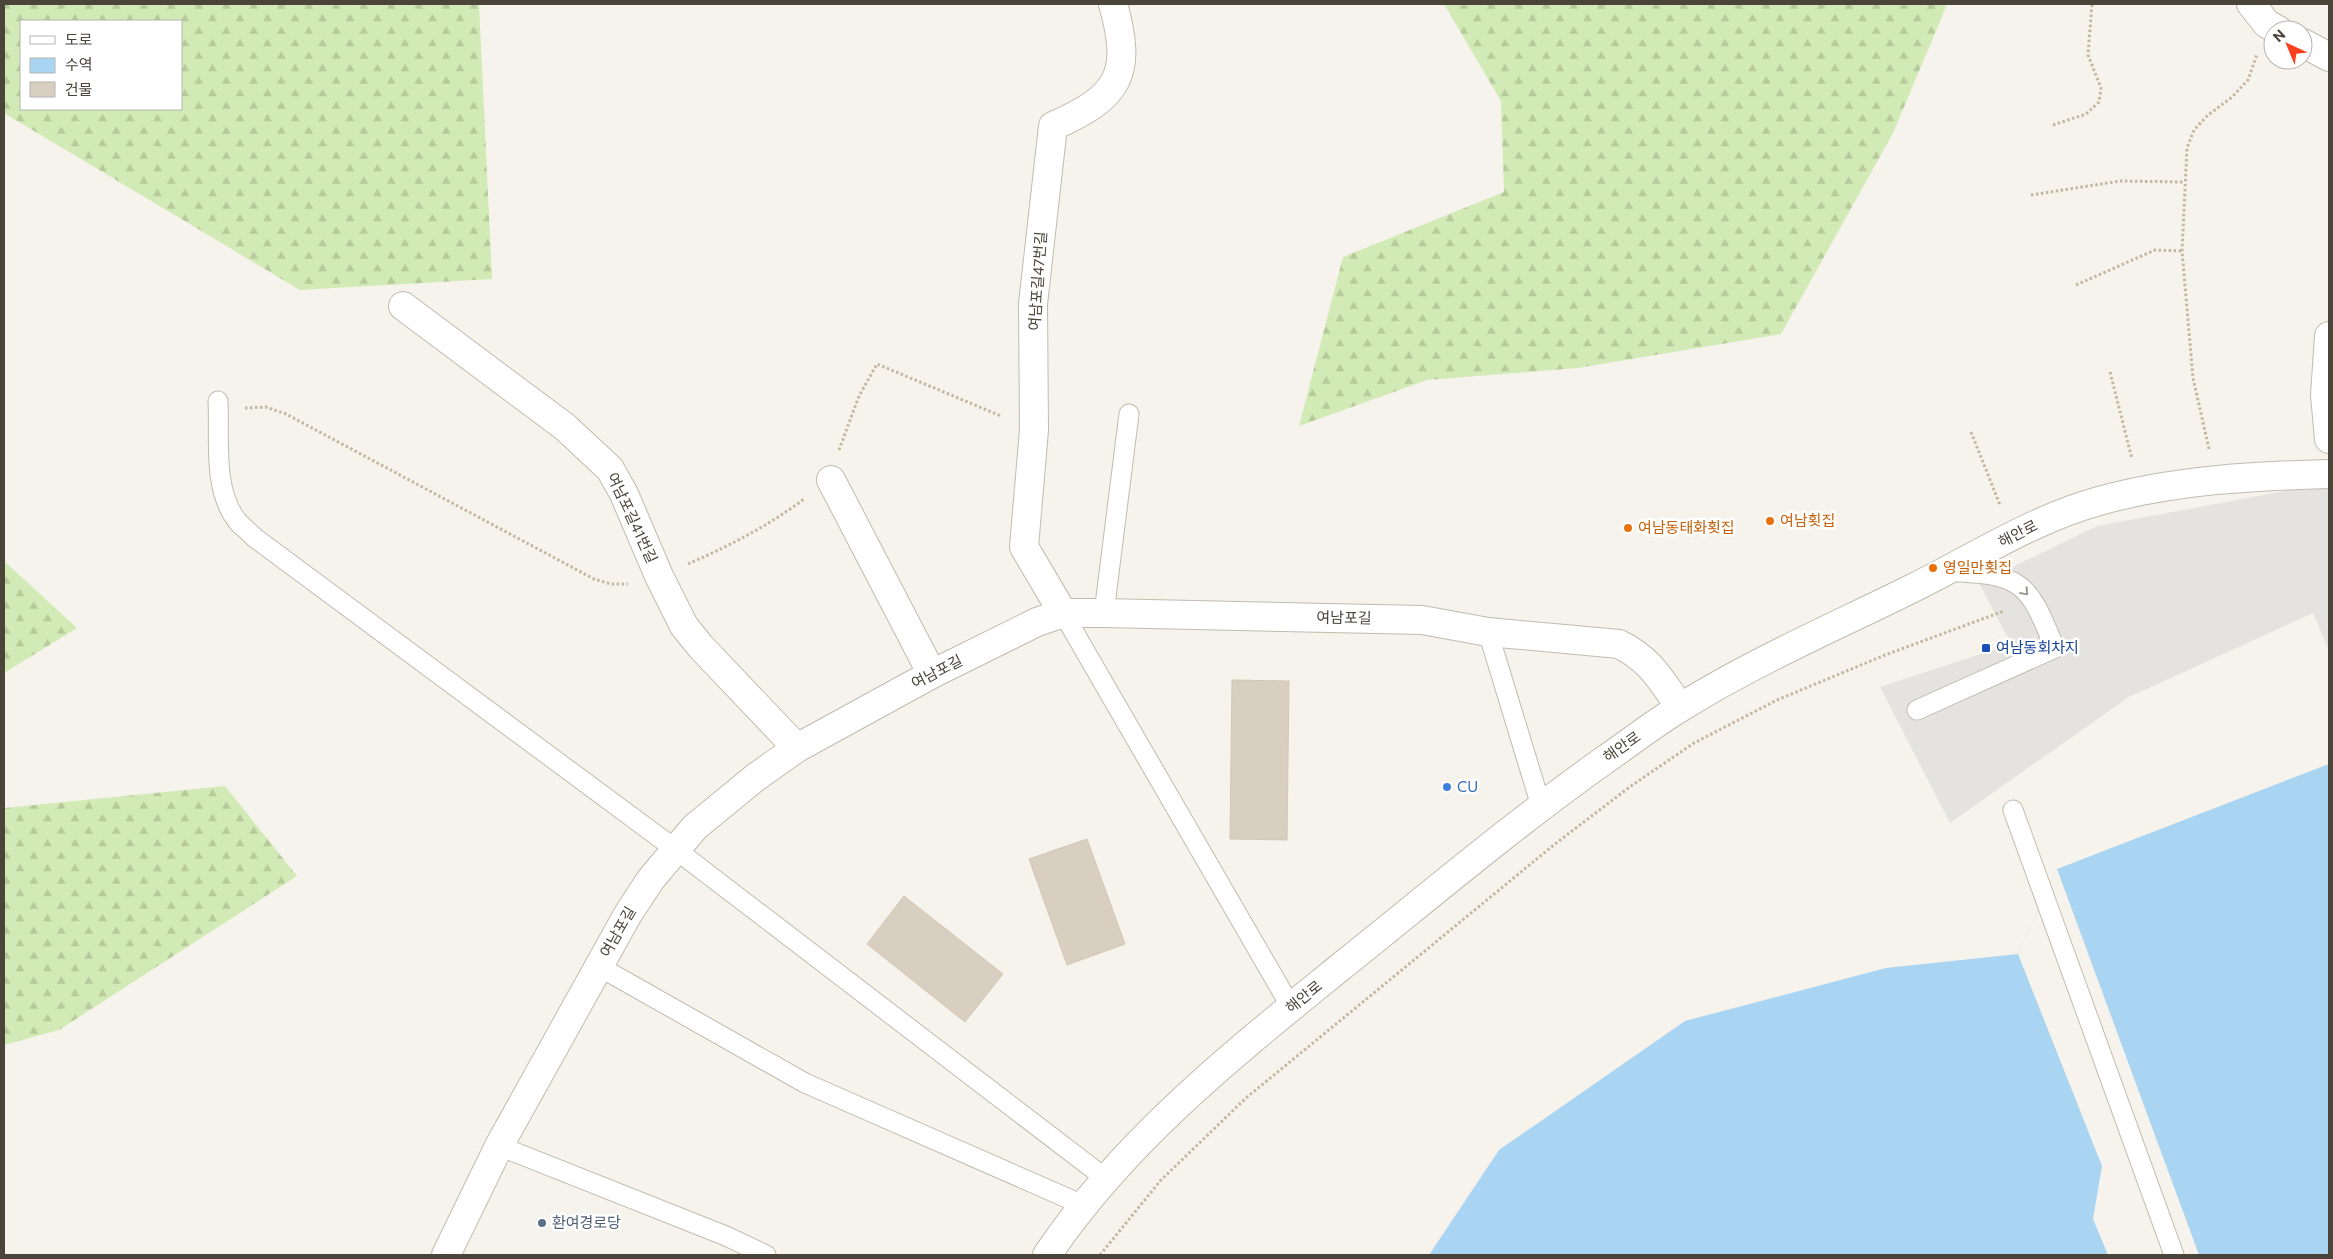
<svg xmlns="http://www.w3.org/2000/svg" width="2333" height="1259" font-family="Commissioner,'Noto Sans KR',sans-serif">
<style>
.forest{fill:url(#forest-firs);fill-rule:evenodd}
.parking{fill:#e5e3e0}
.water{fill:#a9d4f2}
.pier{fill:#f6f3ec}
.building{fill:#d8cfc1;stroke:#d3c7b4}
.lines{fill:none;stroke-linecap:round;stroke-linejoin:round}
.service-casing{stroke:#c2bbae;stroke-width:21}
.minor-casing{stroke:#c2bbae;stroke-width:30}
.tertiary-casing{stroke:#c2bbae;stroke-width:30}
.path{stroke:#c4b79f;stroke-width:3;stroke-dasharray:2.5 2.5;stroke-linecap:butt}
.service{stroke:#fff;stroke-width:19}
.minor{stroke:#fff;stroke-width:28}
.tertiary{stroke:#fff;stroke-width:28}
.oneway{stroke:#9c9892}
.food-dot{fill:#e8710a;stroke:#fff;stroke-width:2}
.transit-dot{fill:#1a4fb4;stroke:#fff;stroke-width:2}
.shop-dot{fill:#3f7fe0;stroke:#fff;stroke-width:2}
.service-dot{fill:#5c6f8a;stroke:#fff;stroke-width:2}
.labels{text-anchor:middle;stroke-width:5;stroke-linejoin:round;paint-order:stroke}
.street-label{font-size:15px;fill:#4b4439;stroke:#fff}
.food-label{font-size:15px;fill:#c56008;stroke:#fff;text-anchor:start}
.transit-label{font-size:15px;fill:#164399;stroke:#fff;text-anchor:start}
.shop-label{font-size:15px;fill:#366cbe;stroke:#fff;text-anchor:start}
.service-label{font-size:15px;fill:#4e5e75;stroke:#fff;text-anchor:start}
</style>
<defs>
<pattern id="forest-firs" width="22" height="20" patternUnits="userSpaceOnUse" patternTransform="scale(1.25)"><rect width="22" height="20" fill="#d2eab5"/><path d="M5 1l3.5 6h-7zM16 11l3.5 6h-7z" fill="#b6ca9c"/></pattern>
</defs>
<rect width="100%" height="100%" fill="#f6f3ec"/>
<g class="forest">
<path d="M 4,4 L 479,4 L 492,279 L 300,290 L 4,113 ZM 21,21 L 181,21 L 181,109 L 21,109 Z"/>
<polygon points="1444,4 1945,4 1946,7 1893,133 1781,334 1578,368 1427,380 1299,426 1343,257 1504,192 1501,101"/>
<polygon points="4,561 77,628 4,673"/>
<polygon points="225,786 297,876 59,1030 4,1045 4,808"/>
</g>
<polygon class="parking" points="2329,483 2329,651 2313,613 2129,697 1950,823 1880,687 2011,644 1979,583 2097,526"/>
<polygon class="water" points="2329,764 2329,1255 1429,1255 1499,1150 1685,1021 1886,968 2018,954 2057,869"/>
<polygon class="pier" points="2057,869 2199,1255 2108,1255 2093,1219 2102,1166 2018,954"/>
<g class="building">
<polygon points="1232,680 1289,681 1287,840 1230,839"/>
<polygon points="1087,839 1125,944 1067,965 1029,859"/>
<polygon points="904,896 1003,974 965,1022 867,944"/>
</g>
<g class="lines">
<defs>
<g id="service">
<path d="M 218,401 C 220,439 212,490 238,522 C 243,527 249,532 255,538 L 675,849 L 1105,1178"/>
<polyline points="1063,613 1291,1007"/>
<polyline points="1104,613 1129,414"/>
<polyline points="1488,632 1541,806"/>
<path d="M 1917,710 L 2055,648 C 2046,629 2037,598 2018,585 C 1999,572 1969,573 1947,571"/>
<polyline points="2013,810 2174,1255"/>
<polyline points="598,966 805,1083 1083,1205"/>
<polyline points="499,1146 726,1236 766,1255"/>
</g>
<g id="minor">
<polyline points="2251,4 2267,24 2278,30"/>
<polyline points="2303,43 2329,57"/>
<polyline points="403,306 565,427 610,469 624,494 659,576 684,626 701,647 797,748"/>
<polyline points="2329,336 2325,395 2329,439"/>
<polyline points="831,480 932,674"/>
<path d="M 1063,613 L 1024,547 L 1034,430 L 1033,304 L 1053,126 C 1119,97 1133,75 1113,4"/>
<path d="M 446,1255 L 499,1146 L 628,914 L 651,879 L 695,827 L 756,777 L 797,748 L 932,674 L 1037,622 L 1063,613 L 1104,613 L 1422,620 L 1488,632 L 1619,644 C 1651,660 1660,679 1680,707"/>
</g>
<path id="tertiary" d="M 1047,1255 C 1124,1141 1232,1055 1338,969 C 1427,898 1514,824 1606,759 C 1632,741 1656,722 1683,706 C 1757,660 1839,625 1917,586 C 1977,556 2034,519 2099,501 C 2174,480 2252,476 2329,474"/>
</defs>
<use href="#service" class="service-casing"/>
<use href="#minor" class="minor-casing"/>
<use href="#tertiary" class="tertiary-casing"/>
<g class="path">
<polyline points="2053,125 2086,114 2099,102 2101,88 2088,55 2092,4"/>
<polyline points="2031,195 2120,181 2184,182"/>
<polyline points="2076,285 2155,250 2182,251"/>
<polyline points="2110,372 2132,459"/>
<polyline points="245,408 266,407 286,414 594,579 611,584 628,584"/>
<polyline points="1971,432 2000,505"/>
<polyline points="2209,449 2193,378 2182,251 2187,148 2194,130 2208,115 2232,97 2248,80 2257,54"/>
<polyline points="839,450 859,396 877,364 1001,416"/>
<path d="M 688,564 C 729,546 768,526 804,499"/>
<polyline points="1100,1255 1161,1180 1246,1098 1555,844 1631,786 1694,743 1777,700 1885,655 2004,611"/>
</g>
<use href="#service" class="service"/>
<use href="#minor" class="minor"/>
<use href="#tertiary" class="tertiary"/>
</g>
<defs><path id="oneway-chevron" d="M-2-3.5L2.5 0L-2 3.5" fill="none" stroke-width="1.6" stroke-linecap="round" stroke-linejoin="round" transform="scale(1.25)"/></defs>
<use class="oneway" href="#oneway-chevron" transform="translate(2025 592) rotate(49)"/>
<g class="food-dot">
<circle cx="1770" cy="521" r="5"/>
<circle cx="1628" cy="528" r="5"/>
<circle cx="1933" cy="568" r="5"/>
</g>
<rect class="transit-dot" x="1981" y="643" width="10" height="10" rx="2.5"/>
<circle class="shop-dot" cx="1447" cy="787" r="5"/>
<circle class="service-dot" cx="542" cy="1223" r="5"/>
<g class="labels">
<g class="street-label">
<text transform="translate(1038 281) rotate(-86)" y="5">여남포길47번길</text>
<text transform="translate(632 518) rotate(65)" y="5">여남포길41번길</text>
<text transform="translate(2018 534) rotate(-27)" y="5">해안로</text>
<text transform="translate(1344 618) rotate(1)" y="5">여남포길</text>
<text transform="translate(937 672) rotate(-27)" y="5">여남포길</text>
<text transform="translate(1622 747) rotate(-35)" y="5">해안로</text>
<text transform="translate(618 932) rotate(-60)" y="5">여남포길</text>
<text transform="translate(1304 997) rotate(-39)" y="5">해안로</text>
</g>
<g class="food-label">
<text x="1780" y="526">여남횟집</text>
<text x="1638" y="533">여남동태화횟집</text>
<text x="1943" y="573">영일만횟집</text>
</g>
<g class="transit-label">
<text x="1996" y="653">여남동회차지</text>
</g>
<g class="shop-label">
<text x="1457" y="792">CU</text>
</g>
<g class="service-label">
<text x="552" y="1228">환여경로당</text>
</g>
</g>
<rect width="2333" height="1259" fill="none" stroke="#4b4439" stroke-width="10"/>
<rect x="20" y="20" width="162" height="90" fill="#ffffff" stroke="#b7b4b0"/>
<rect x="30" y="36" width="25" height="8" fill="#ffffff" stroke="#b7b4b0"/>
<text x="65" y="45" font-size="15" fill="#4b4439">도로</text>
<rect x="30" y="58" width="25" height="15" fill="#a9d4f2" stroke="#b7b4b0"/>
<text x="65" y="70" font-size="15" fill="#4b4439">수역</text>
<rect x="30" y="82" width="25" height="15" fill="#d8cfc1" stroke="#b7b4b0"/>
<text x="65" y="95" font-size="15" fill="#4b4439">건물</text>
<g transform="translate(2288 45) rotate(316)"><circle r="24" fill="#ffffff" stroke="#b7b4b0"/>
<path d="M0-4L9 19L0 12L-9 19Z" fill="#fc3f1d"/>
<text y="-8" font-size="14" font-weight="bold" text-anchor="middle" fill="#4b4439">N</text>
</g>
</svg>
